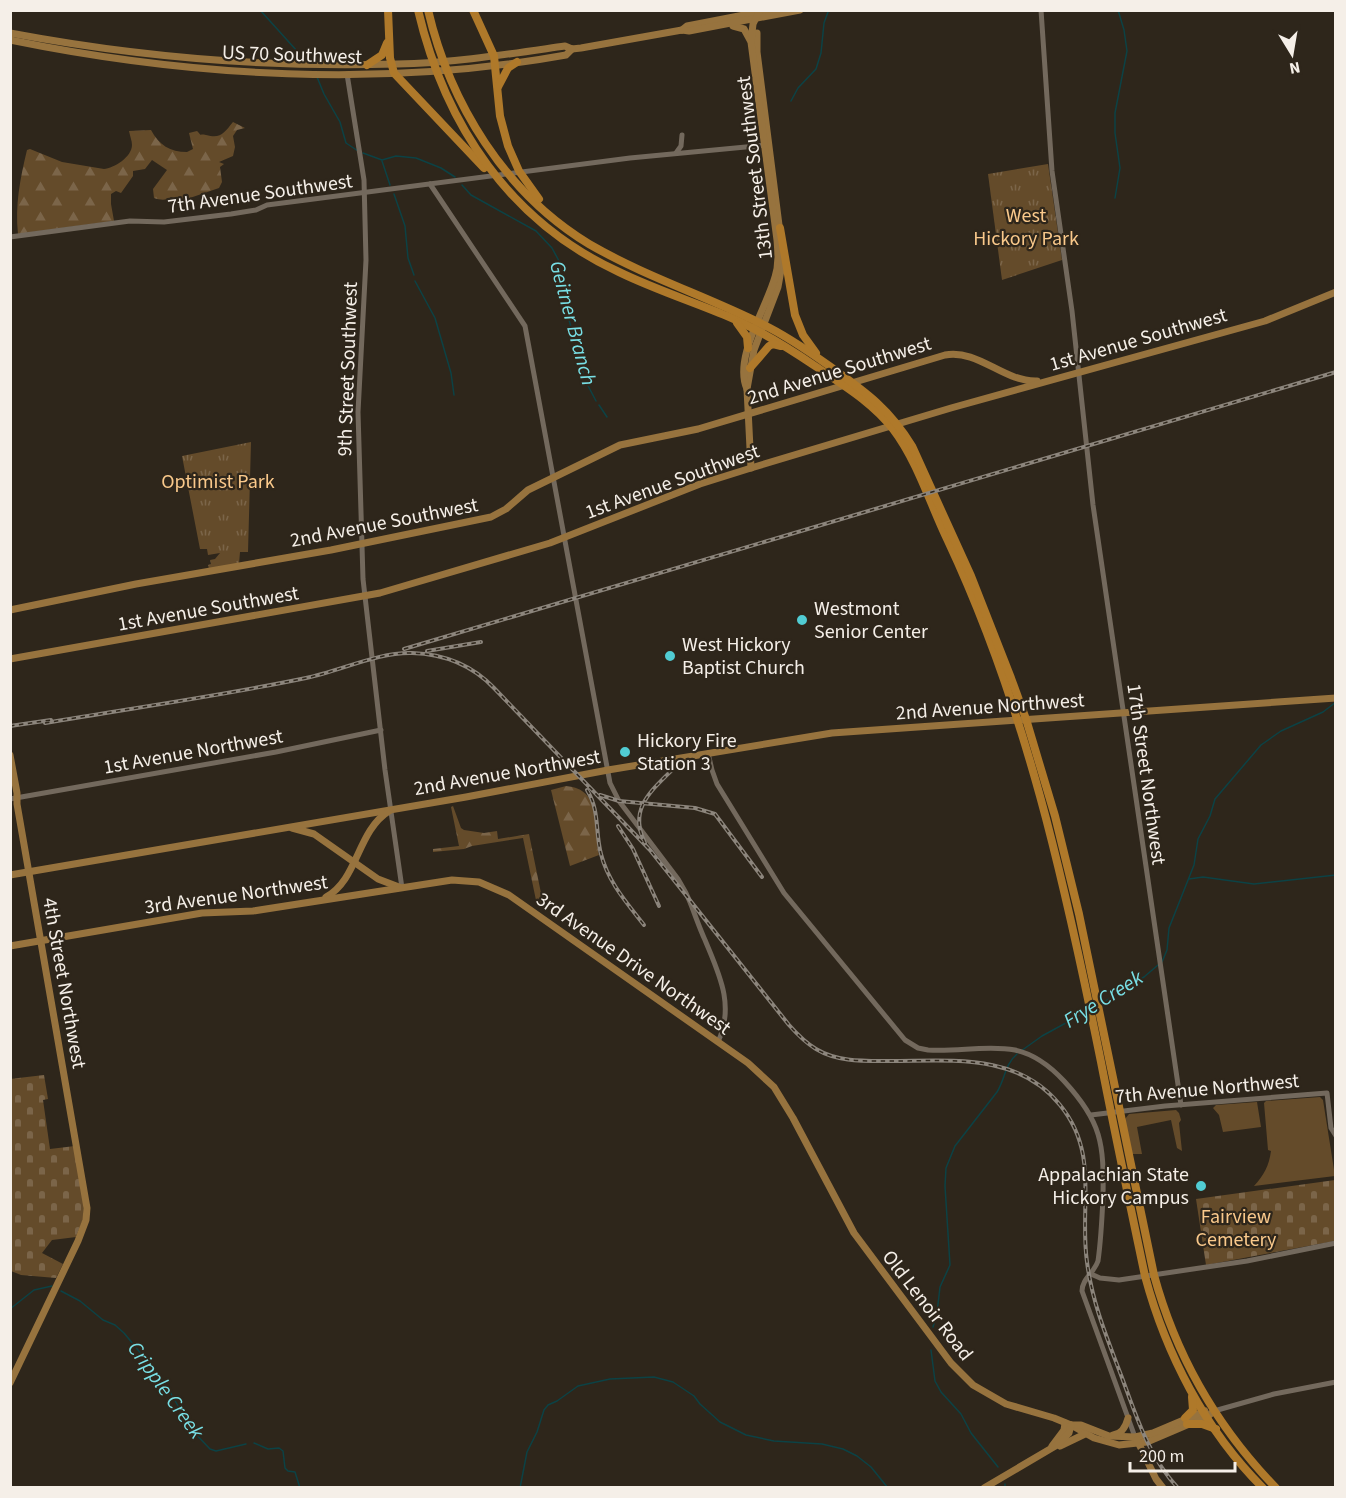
<svg xmlns="http://www.w3.org/2000/svg" width="1346" height="1498" font-family="'Source Sans 3',sans-serif">
<style>
.grass{fill:#644b2a}
.forest{fill:url(#forest-firs)}
.cemetery{fill:url(#cemetery-stones)}
.park{fill:url(#park-tufts)}
.lines{fill:none;stroke-linecap:round;stroke-linejoin:round}
.stream{stroke:#0c4245;stroke-width:1.5}
.minor{stroke:#73695d;stroke-width:5}
.major{stroke:#97733e;stroke-width:7}
.highway{stroke:#af792a;stroke-width:8}
.rail-casing{stroke:#8c857c;stroke-width:4}
.rail{stroke:#2e261b;stroke-width:1.5;stroke-dasharray:4.5;stroke-linecap:butt}
.poi-dot{fill:#51ccd3;stroke:#2e261b;stroke-width:2}
.labels{text-anchor:middle;stroke-width:4.5;stroke-linejoin:round;paint-order:stroke}
.street-label{font-size:20px;fill:#f5efe8;stroke:#2e261b}
.park-label{font-size:20px;fill:#fac98b;stroke:#2e261b}
.poi-label{font-size:20px;fill:#f5efe8;stroke:#2e261b;text-anchor:start}
.water-label{font-size:21px;font-style:italic;fill:#78dfe5;stroke:#2e261b}
</style>
<defs>
<pattern id="forest-firs" width="22" height="20" patternUnits="userSpaceOnUse" patternTransform="scale(1.5)"><rect width="22" height="20" fill="#644b2a"/><path d="M5 1l3.5 6h-7zM16 11l3.5 6h-7z" fill="#7b6549"/></pattern>
<pattern id="cemetery-stones" width="16" height="16" patternUnits="userSpaceOnUse" patternTransform="scale(1.5)"><rect width="16" height="16" fill="#644b2a"/><path d="M2 7V4a2 2 0 0 1 4 0v3zM10 15v-3a2 2 0 0 1 4 0v3z" fill="#7b6549"/></pattern>
<pattern id="park-tufts" width="24" height="20" patternUnits="userSpaceOnUse" patternTransform="scale(1.5)"><rect width="24" height="20" fill="#644b2a"/><path d="M3 7l-1-3M5 7V3M7 7l1-3M15 17l-1-3M17 17v-4M19 17l1-3" fill="none" stroke="#7b6549"/></pattern>
</defs>
<rect width="100%" height="100%" fill="#2e261b"/>
<g class="grass">
<path d="M 1320,1097 L 1323,1100 L 1335,1176 L 1254,1186 C 1264,1175 1269,1166 1271,1151 L 1268,1150 L 1264,1103 L 1266,1101 Z"/>
<polygon points="1257,1102 1261,1127 1223,1132 1219,1115 1213,1108 1216,1105"/>
<polygon points="1176,1110 1179,1113 1181,1120 1179,1123 1182,1151 1177,1148 1171,1120 1137,1127 1142,1154 1132,1154 1125,1119 1129,1114"/>
</g>
<g class="forest">
<path d="M 233,122 L 245,128 L 237,130 L 233,136 L 235,147 L 233,156 L 219,162 L 224,164 L 220,167 L 222,182 L 219,188 L 181,201 L 171,197 C 166,201 160,200 154,198 L 153,189 L 167,170 L 152,160 L 145,169 L 133,171 L 133,176 L 121,193 L 116,191 L 111,194 L 111,204 L 114,221 L 18,234 C 15,205 20,179 27,150 L 30,149 L 62,162 L 104,169 C 114,168 132,157 132,145 C 132,141 130,136 129,131 L 151,130 C 159,145 170,152 187,152 L 193,149 L 189,133 L 197,131 C 204,138 197,133 206,135 C 221,139 224,133 233,122 Z"/>
<path d="M 566,786 C 603,789 594,828 599,855 L 570,866 L 551,790 Z"/>
<polygon points="453,806 461,828 464,830 484,833 497,831 498,839 529,834 543,903 537,905 523,838 472,846 464,849 433,852 433,849 459,846 451,807"/>
</g>
<g class="cemetery">
<polygon points="44,1075 48,1099 43,1100 50,1149 75,1146 84,1201 83,1219 76,1237 52,1240 42,1253 63,1264 56,1278 21,1275 11,1271 10,1079"/>
<polygon points="1335,1180 1335,1241 1206,1265 1196,1199"/>
</g>
<g class="park">
<polygon points="1048,164 1062,260 1002,280 988,174"/>
<polygon points="251,442 248,552 240,552 239,564 209,569 208,565 211,564 210,560 215,559 220,553 208,555 207,549 200,549 182,456"/>
</g>
<g class="lines">
<g class="stream">
<polyline points="260,10 306,61"/>
<polyline points="317,77 324,94 340,122 346,143 358,151"/>
<polyline points="791,101 798,88 816,69 821,53 824,23 828,12"/>
<polyline points="363,153 382,160 396,156 416,158 441,168 455,177"/>
<polyline points="382,161 390,185"/>
<polyline points="462,185 471,195 536,231 552,248 559,261 569,320 581,362 584,378 596,401"/>
<polyline points="394,194 405,226 408,258 414,275"/>
<polyline points="1115,198 1120,168 1115,133 1115,113 1127,51 1124,30 1118,10"/>
<polyline points="415,281 435,318 451,373 454,395"/>
<polyline points="599,405 607,417"/>
<polyline points="1189,879 1203,877 1254,884 1336,875"/>
<polyline points="1162,962 1167,950 1169,928 1194,865 1198,839 1210,816 1215,799 1261,745 1281,731 1323,712 1336,702"/>
<polyline points="1101,1004 1144,977 1158,965"/>
<polyline points="1021,1051 1042,1036 1086,1012"/>
<polyline points="61,1291 80,1301 103,1320 115,1325 124,1333 165,1383 191,1429 210,1449 216,1451 246,1444"/>
<polyline points="10,1309 34,1290 52,1286"/>
<path d="M 933,1327 L 937,1313 L 940,1287 L 950,1265 L 945,1186 L 946,1168 L 955,1146 L 997,1092 C 1005,1079 1005,1064 1017,1054"/>
<polyline points="931,1350 935,1381 941,1392 961,1414 971,1433 998,1467"/>
<polyline points="254,1443 268,1449 279,1448 283,1451 285,1468 288,1471 295,1472 300,1488"/>
<polyline points="1005,1484 1005,1488"/>
<polyline points="520,1488 527,1452 537,1432 544,1410 548,1405 557,1401 578,1386 610,1379 654,1377 673,1382 694,1396 700,1404 720,1422 746,1435 774,1441 822,1444 843,1449 857,1456 871,1467 888,1488"/>
</g>
<g class="minor">
<polyline points="1041,10 1052,171 1072,311 1093,505 1181,1105"/>
<polyline points="347,74 364,180 366,260 358,412 363,579 385,770 402,888"/>
<polyline points="676,153 681,146 682,135"/>
<path d="M 430,184 L 525,326 L 610,783 L 619,801 L 678,879 L 686,893 C 693,908 698,925 705,940 C 719,974 735,1005 718,1042"/>
<polyline points="10,237 130,221 164,222 231,214 256,210 267,205 306,200 630,158 767,145"/>
<path d="M 708,753 L 712,770 L 717,784 L 784,893 L 905,1040 L 918,1048 L 928,1050 C 957,1052 987,1045 1015,1050 C 1034,1054 1051,1067 1064,1081 C 1102,1122 1104,1144 1103,1197 C 1102,1219 1101,1240 1098,1261 C 1094,1273 1082,1279 1082,1291 L 1135,1437"/>
<polyline points="10,799 276,752 381,730"/>
<polyline points="1091,1115 1165,1106 1327,1093 1331,1128 1336,1136"/>
<polyline points="1091,1274 1100,1278 1119,1280 1247,1261 1336,1243"/>
<polyline points="1214,1411 1274,1394 1336,1382"/>
</g>
<g class="major">
<polyline points="733,26 744,29 750,40"/>
<polyline points="682,30 687,26 769,10"/>
<path d="M 10,33 C 138,57 267,68 397,64 C 453,63 509,54 565,46 L 572,49 L 581,48 L 682,30 L 689,31 L 800,10"/>
<polyline points="757,33 757,52 780,233"/>
<path d="M 10,40 C 191,77 384,88 566,55 L 572,49"/>
<polyline points="747,389 754,350 778,287 783,259"/>
<path d="M 751,468 L 747,389 C 733,358 767,307 775,277 C 779,265 778,252 777,240 L 751,42 L 753,24 L 759,12"/>
<path d="M 10,610 L 136,584 L 331,550 L 491,517 L 506,509 L 528,490 L 620,445 L 698,429 L 945,355 C 979,349 1003,382 1037,381"/>
<polyline points="10,659 380,593 550,543 700,484 751,468 951,408 1265,321 1336,292"/>
<polyline points="10,755 17,793 17,804 87,1208 86,1220 78,1241 10,1383"/>
<polyline points="292,828 314,834 378,879 399,887"/>
<polyline points="10,875 466,797 608,770 832,733 1336,698"/>
<path d="M 326,897 C 358,880 357,831 389,811"/>
<polyline points="10,946 202,913 253,911 452,880 479,882 509,895 748,1063 774,1087 793,1118 854,1233 951,1363 973,1385 1006,1404 1054,1418 1071,1425 1094,1438 1119,1445 1147,1442 1208,1416 1214,1411"/>
<polyline points="1071,1425 1081,1425 1109,1436 1135,1437 1153,1433 1205,1411"/>
<path d="M 1113,1435 C 1122,1434 1126,1426 1128,1418"/>
<polyline points="1137,1440 1156,1479 1163,1488"/>
<polyline points="1052,1446 1064,1430 1065,1423"/>
<polyline points="1060,1446 1085,1434"/>
<polyline points="984,1488 1057,1445 1069,1433 1071,1425"/>
</g>
<g class="highway">
<polyline points="388,10 390,58 394,73 484,168"/>
<path d="M 418,10 C 445,125 510,222 619,272 C 654,289 691,301 727,316 C 758,329 787,347 815,366 C 843,385 872,402 893,429 C 918,462 930,504 948,541 C 1026,707 1065,884 1101,1062 C 1115,1134 1130,1205 1145,1276 C 1166,1354 1205,1430 1263,1488"/>
<path d="M 428,10 C 450,104 505,193 589,244 C 644,276 706,296 762,324 C 785,335 807,350 828,365 C 864,391 888,407 912,446 L 971,576 L 1011,678 L 1026,719 L 1055,816 L 1079,914 L 1154,1275 C 1176,1356 1217,1427 1276,1488"/>
<polyline points="473,10 494,56 500,116 508,146 519,171 539,199"/>
<polyline points="367,65 382,55 387,43"/>
<polyline points="498,87 508,68 517,62"/>
<polyline points="780,228 795,315 803,335 816,353"/>
<polyline points="737,323 747,337 748,348"/>
<polyline points="750,368 769,346 773,344 781,346"/>
<polyline points="1185,1418 1193,1410 1192,1397"/>
<polyline points="1187,1424 1202,1424 1216,1429"/>
</g>
<defs>
<g id="rail">
<polyline points="404,649 1336,372"/>
<polyline points="427,651 481,642"/>
<path d="M 45,723 C 132,708 220,696 306,678 C 340,671 378,652 412,653 C 444,654 472,665 494,688 L 650,850 L 789,1025 C 797,1034 806,1043 816,1049 C 836,1061 859,1061 882,1061 C 944,1062 1016,1050 1060,1105 C 1100,1154 1079,1206 1087,1262 C 1092,1302 1107,1338 1121,1375 C 1136,1415 1148,1456 1178,1488"/>
<polyline points="10,726 51,720"/>
<path d="M 587,790 C 600,811 595,832 601,854 C 608,882 627,903 644,925"/>
<polyline points="600,795 619,801 695,808 715,814 762,877"/>
<polyline points="618,826 633,849 659,906"/>
<path d="M 645,843 C 628,809 651,791 673,769"/>
</g>
</defs>
<use href="#rail" class="rail-casing"/>
<use href="#rail" class="rail"/>
</g>
<g class="poi-dot">
<circle cx="802" cy="620" r="6"/>
<circle cx="670" cy="656" r="6"/>
<circle cx="625" cy="752" r="6"/>
<circle cx="1201" cy="1186" r="6"/>
</g>
<g class="labels">
<g class="street-label">
<text transform="translate(292 54) rotate(2)" y="7">US 70 Southwest</text>
<text transform="translate(754 168) rotate(-97)" y="7">13th Street Southwest</text>
<text transform="translate(260 193) rotate(-8)" y="7">7th Avenue Southwest</text>
<text transform="translate(1138 339) rotate(-16)" y="7">1st Avenue Southwest</text>
<text transform="translate(347 369) rotate(-88)" y="7">9th Street Southwest</text>
<text transform="translate(839 370) rotate(-17)" y="7">2nd Avenue Southwest</text>
<text transform="translate(672 481) rotate(-20)" y="7">1st Avenue Southwest</text>
<text transform="translate(384 522) rotate(-11)" y="7">2nd Avenue Southwest</text>
<text transform="translate(208 608) rotate(-10)" y="7">1st Avenue Southwest</text>
<text transform="translate(990 706) rotate(-4)" y="7">2nd Avenue Northwest</text>
<text transform="translate(193 751) rotate(-10)" y="7">1st Avenue Northwest</text>
<text transform="translate(507 772) rotate(-10)" y="7">2nd Avenue Northwest</text>
<text transform="translate(1147 774) rotate(82)" y="7">17th Street Northwest</text>
<text transform="translate(236 894) rotate(-8)" y="7">3rd Avenue Northwest</text>
<text transform="translate(634 963) rotate(35)" y="7">3rd Avenue Drive Northwest</text>
<text transform="translate(65 983) rotate(80)" y="7">4th Street Northwest</text>
<text transform="translate(1207 1088) rotate(-5)" y="7">7th Avenue Northwest</text>
<text transform="translate(928 1305) rotate(52)" y="7">Old Lenoir Road</text>
</g>
<g class="park-label">
<text x="1026" y="222">West<tspan x="1026" dy="23">Hickory Park</tspan></text>
<text x="218" y="488">Optimist Park</text>
<text x="1236" y="1223">Fairview<tspan x="1236" dy="23">Cemetery</tspan></text>
</g>
<g class="poi-label">
<text x="814" y="615">Westmont<tspan x="814" dy="23">Senior Center</tspan></text>
<text x="682" y="651">West Hickory<tspan x="682" dy="23">Baptist Church</tspan></text>
<text x="637" y="747">Hickory Fire<tspan x="637" dy="23">Station 3</tspan></text>
<text x="1189" y="1181" text-anchor="end">Appalachian State<tspan x="1189" dy="23">Hickory Campus</tspan></text>
</g>
<g class="water-label">
<text transform="translate(573 323) rotate(75)" y="7">Geitner Branch</text>
<text transform="translate(1103 999) rotate(-32)" y="7">Frye Creek</text>
<text transform="translate(166 1390) rotate(54)" y="7">Cripple Creek</text>
</g>
</g>
<rect width="1346" height="1498" fill="none" stroke="#f5efe8" stroke-width="24"/>
<g transform="translate(1292 54) rotate(169)" stroke="#2e261b" stroke-width="4.5" paint-order="stroke">
<path d="M0-4.5L10 22L0 15L-10 22Z" fill="#f5efe8"/>
<text y="-9" font-size="16" font-weight="bold" text-anchor="middle" fill="#f5efe8">N</text>
</g>
<path d="M1130 1462v9h105v-9" fill="none" stroke="#f5efe8" stroke-width="3"/>
<text x="1139" y="1462" font-size="18" fill="#f5efe8" stroke="#2e261b" stroke-width="4.5" paint-order="stroke">200 m</text>
</svg>
